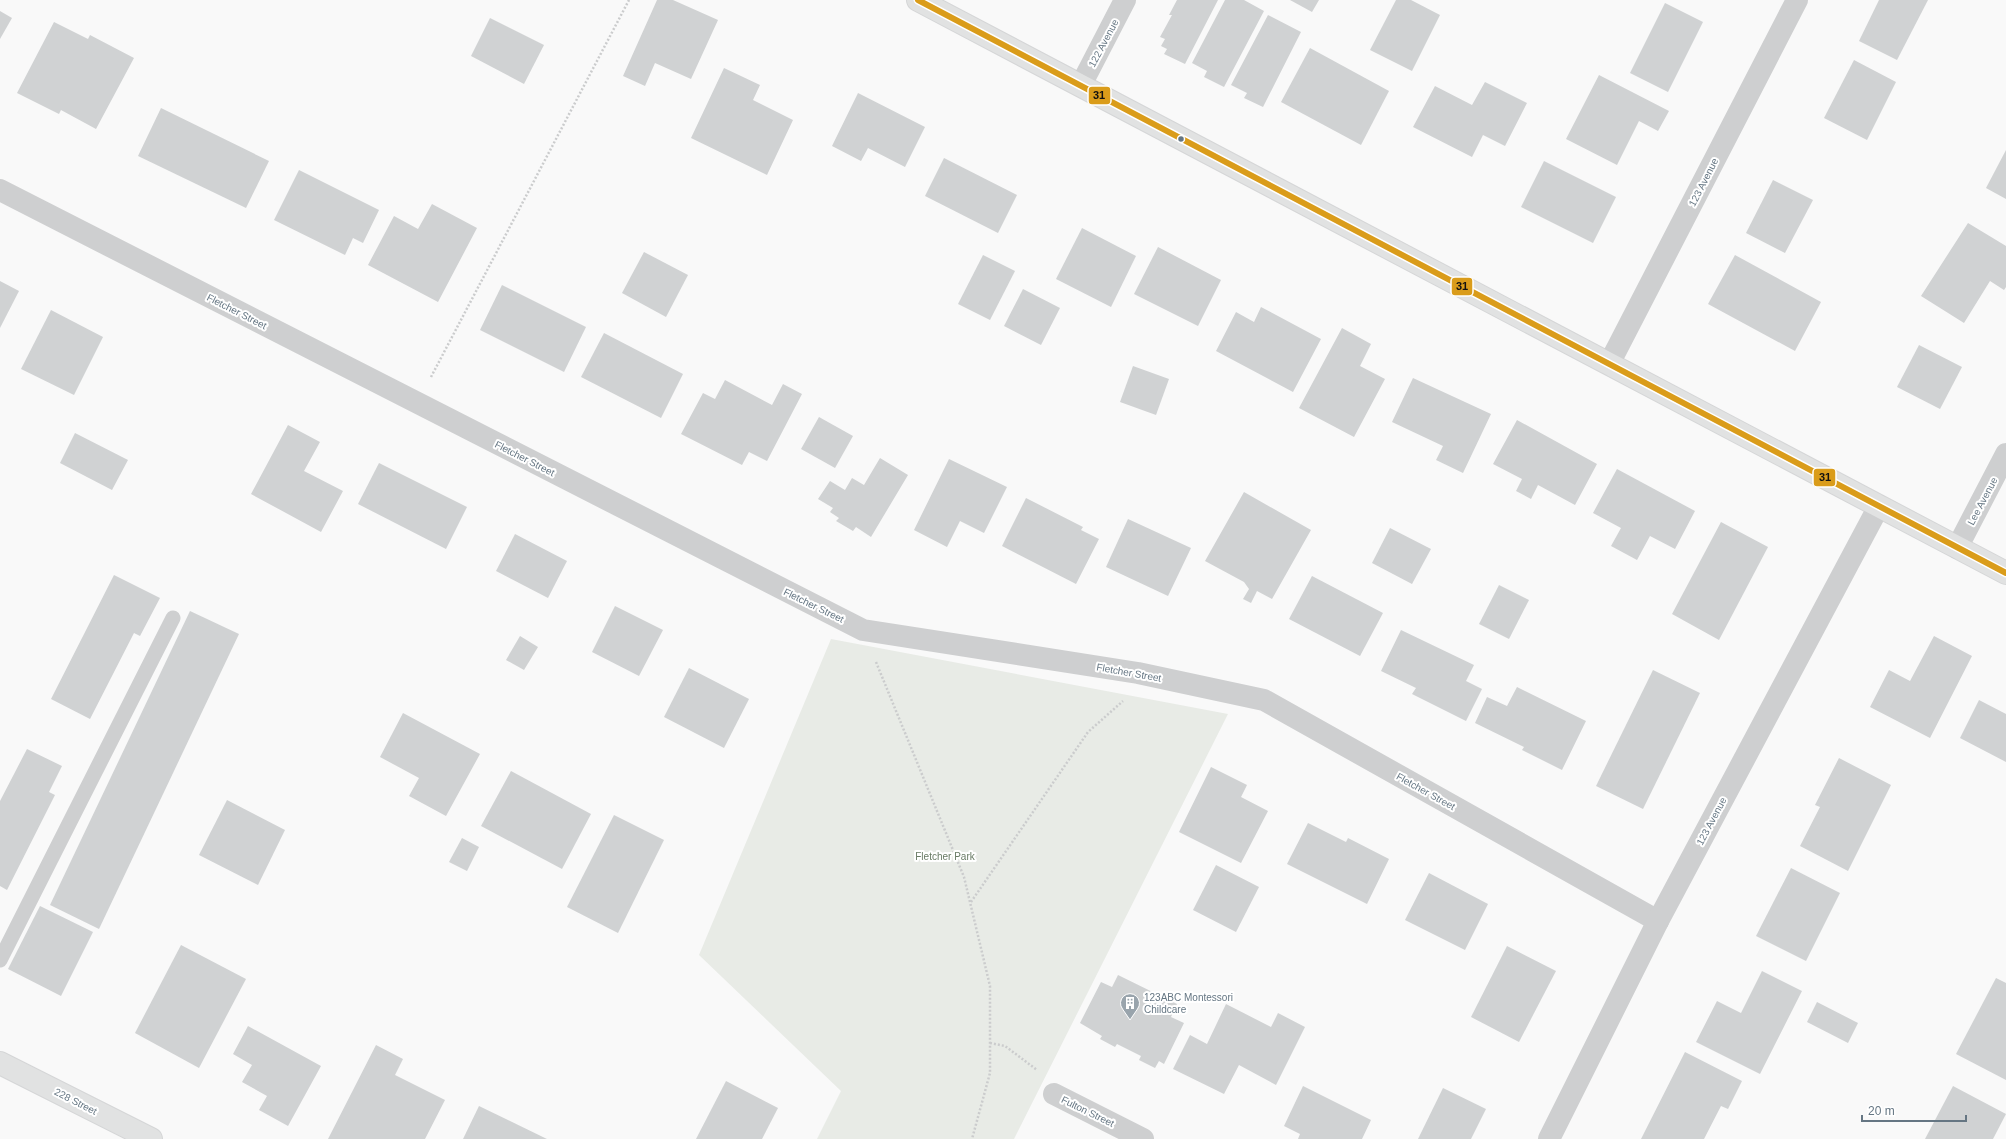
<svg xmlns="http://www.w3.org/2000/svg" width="2006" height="1139" font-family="Helvetica,sans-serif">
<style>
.green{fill:#e8ebe6}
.building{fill:#d0d2d3}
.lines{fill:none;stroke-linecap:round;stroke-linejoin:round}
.secondary-casing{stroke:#d5d6d7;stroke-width:24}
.path{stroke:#cbcccd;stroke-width:2.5;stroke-dasharray:2 2;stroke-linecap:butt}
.lane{stroke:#cecfd0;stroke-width:15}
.street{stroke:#cecfd0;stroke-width:22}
.secondary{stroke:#e1e2e2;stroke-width:22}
.bus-1-casing{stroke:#fff;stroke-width:9}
.bus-1{stroke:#da9c1a;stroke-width:6}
.bus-dot{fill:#657683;stroke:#fff;stroke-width:1.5}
.labels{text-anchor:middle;stroke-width:4;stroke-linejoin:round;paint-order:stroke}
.street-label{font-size:10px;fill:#657683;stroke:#fff}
.park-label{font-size:10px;fill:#687a64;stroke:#fff}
.poi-label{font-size:10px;fill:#657683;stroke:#fff;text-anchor:start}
.line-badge{stroke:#fff;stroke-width:1.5}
.pale-badge-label{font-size:11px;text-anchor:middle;font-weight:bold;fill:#111}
</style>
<rect width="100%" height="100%" fill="#f9f9f9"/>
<polygon class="green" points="831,639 1228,714 1014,1139 817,1139 841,1091 699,955"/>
<g class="building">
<polygon points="657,0 673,0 718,20 691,79 655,63 645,86 623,76"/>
<polygon points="1177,0 1218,0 1185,64 1164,54 1167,49 1161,46 1165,39 1160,37 1172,15 1169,15"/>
<polygon points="1225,0 1244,0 1264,11 1224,87 1204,77 1207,71 1192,63"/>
<polygon points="1290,0 1319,0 1312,12"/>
<polygon points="1396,0 1411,0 1440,15 1412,71 1370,50"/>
<polygon points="1879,0 1928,0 1897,60 1859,41"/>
<polygon points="1665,3 1703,22 1668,92 1630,73"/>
<polygon points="0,11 12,18 0,39"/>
<polygon points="1268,15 1301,32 1263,107 1244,98 1247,93 1231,85"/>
<polygon points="490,18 544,45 524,84 471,56"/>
<polygon points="54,22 88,39 90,35 134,58 96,129 61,110 59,114 17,93"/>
<polygon points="1310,48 1389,91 1361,145 1281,102"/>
<polygon points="1854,60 1896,82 1867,140 1824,118"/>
<polygon points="724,68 760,85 753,100 793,120 767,175 691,138"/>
<polygon points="1599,75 1669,111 1658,131 1639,121 1617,165 1566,139"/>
<polygon points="1485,82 1527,103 1505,146 1483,135 1472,157 1413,127 1435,86 1472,105"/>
<polygon points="858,93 925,127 905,167 868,148 861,161 832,146"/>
<polygon points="161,108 269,161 246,208 138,156"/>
<polygon points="2006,150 2006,199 1986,188"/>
<polygon points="944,158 1017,195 998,233 925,196"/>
<polygon points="1544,161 1616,197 1593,243 1521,207"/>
<polygon points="299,170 379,210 363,243 353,238 345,255 274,220"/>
<polygon points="1773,180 1813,200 1785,253 1746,233"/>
<polygon points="432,204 477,228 438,302 368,265 394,216 418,229"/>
<polygon points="1968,223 2006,246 2006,287 2004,290 1990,281 1964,323 1921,296"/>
<polygon points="1082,228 1136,256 1111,307 1056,279"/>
<polygon points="1158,247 1221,280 1198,326 1134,294"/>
<polygon points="644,252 688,275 666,317 622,293"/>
<polygon points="983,255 1015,271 990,320 958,304"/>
<polygon points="1735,255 1821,302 1795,351 1708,304"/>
<polygon points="0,281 19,291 0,328"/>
<polygon points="502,285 586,327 564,372 480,330"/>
<polygon points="1023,289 1060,308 1041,345 1004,326"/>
<polygon points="1261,307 1321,339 1293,392 1216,351 1236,312 1254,322"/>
<polygon points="51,310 103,337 74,395 21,369"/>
<polygon points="1342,328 1371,344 1360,366 1385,379 1354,437 1299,408"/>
<polygon points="604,333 683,374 661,418 581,377"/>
<polygon points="1919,345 1962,367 1940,409 1897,387"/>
<polygon points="1133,366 1169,379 1156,415 1120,402"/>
<polygon points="1413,378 1491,414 1463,473 1436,460 1443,446 1392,422"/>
<polygon points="725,380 772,405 783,384 802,394 767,461 749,452 742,465 681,434 703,393 715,399"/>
<polygon points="819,417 853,436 835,468 801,449"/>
<polygon points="1517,420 1597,464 1575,505 1538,485 1531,499 1516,491 1522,479 1493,464"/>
<polygon points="288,425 320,442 304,471 343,491 321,532 251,494"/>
<polygon points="75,433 128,460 112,490 60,463"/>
<polygon points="880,458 908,475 871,537 856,527 853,531 836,521 839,518 830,512 833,508 818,499 830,481 845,490 852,478 864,485"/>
<polygon points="949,459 1007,487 984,533 960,521 947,547 914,530"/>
<polygon points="379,463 467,507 446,549 358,504"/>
<polygon points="1617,469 1695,511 1675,549 1650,536 1637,560 1611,546 1621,528 1593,513"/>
<polygon points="1244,492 1311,530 1272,599 1257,591 1251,603 1243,599 1249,589 1244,582 1205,561"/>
<polygon points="1026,498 1083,527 1081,530 1099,539 1076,584 1002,546"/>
<polygon points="1128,519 1191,548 1168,596 1106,567"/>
<polygon points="1721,522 1768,547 1719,640 1672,614"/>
<polygon points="1390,528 1431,549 1412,584 1372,563"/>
<polygon points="515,534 567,561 548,598 496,571"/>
<polygon points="114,575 160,598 140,636 134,633 90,719 51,699"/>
<polygon points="1312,576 1383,613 1360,656 1289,619"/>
<polygon points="1499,585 1529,600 1509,639 1479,624"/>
<polygon points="615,606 663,630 639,676 592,652"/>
<polygon points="190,611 239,634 99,929 50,905"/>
<polygon points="1401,630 1474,665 1466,681 1482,689 1466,721 1412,694 1416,688 1381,671"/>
<polygon points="520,636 538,647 524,670 506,660"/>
<polygon points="1934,636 1972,656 1930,738 1870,707 1889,670 1910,681"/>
<polygon points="689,668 749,699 724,748 664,717"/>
<polygon points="1653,670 1700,693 1643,809 1596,786"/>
<polygon points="1517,687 1586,721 1562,770 1522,750 1524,747 1475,723 1487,697 1507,706"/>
<polygon points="1979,700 2006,714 2006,762 1960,738"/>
<polygon points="403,713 480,754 446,816 409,796 419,778 380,757"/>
<polygon points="27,749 62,766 49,792 55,795 7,890 0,886 0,801"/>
<polygon points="1839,758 1891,785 1848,871 1800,846 1820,807 1815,805"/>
<polygon points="1211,767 1247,785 1241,797 1268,811 1241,863 1179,832"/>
<polygon points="511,771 591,814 562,869 481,826"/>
<polygon points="227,800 285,830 258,885 199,855"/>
<polygon points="614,815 664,840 618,933 567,907"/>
<polygon points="1308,823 1346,842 1348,838 1389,859 1367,904 1287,864"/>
<polygon points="462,838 479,847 467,871 449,862"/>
<polygon points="1216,865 1259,887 1236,932 1193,910"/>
<polygon points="1791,868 1840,893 1806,961 1756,936"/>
<polygon points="1429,873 1488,904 1465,950 1405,920"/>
<polygon points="40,906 93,932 61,996 8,969"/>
<polygon points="181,945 246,979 199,1068 135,1033"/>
<polygon points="1507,946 1556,971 1519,1042 1471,1017"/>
<polygon points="1762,971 1802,991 1760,1074 1696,1042 1717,1001 1741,1013"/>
<polygon points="1118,975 1177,1004 1171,1017 1184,1023 1164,1064 1159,1061 1155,1068 1139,1060 1141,1056 1117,1044 1115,1047 1100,1039 1102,1036 1080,1023 1101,982 1112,987"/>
<polygon points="1996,978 2006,983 2006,1080 1956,1054"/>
<polygon points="1817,1002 1858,1023 1848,1043 1807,1022"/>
<polygon points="1226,1004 1271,1027 1278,1013 1305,1027 1276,1085 1239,1065 1224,1094 1173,1069 1190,1035 1207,1044"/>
<polygon points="248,1026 321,1066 288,1126 259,1110 267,1096 242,1082 252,1065 233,1054"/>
<polygon points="376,1045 403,1059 395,1075 445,1100 425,1139 328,1139"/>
<polygon points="1685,1052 1742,1081 1728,1109 1721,1106 1704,1139 1641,1139"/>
<polygon points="726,1081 778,1108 762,1139 696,1139"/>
<polygon points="1303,1086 1371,1120 1362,1139 1298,1139 1300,1134 1284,1126"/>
<polygon points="1953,1086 2006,1114 1993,1139 1925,1139"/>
<polygon points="1443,1088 1486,1109 1471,1139 1418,1139"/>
<polygon points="479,1106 547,1139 463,1139"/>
</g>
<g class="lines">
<defs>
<g id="secondary">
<polyline points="918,0 2006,573"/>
<polyline points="0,1063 151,1139"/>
</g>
</defs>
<use href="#secondary" class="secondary-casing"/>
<g class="path">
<polyline points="431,377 629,0"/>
<polyline points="876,662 964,877 990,986 990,1073 972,1139"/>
<polyline points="971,902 1088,732 1123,701"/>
<polyline points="990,1043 1005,1046 1037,1070"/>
</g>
<polyline class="lane" points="0,960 173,618"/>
<g class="street">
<polyline points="1081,85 1125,0"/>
<polyline points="0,190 863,630 1138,673 1264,700 1658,921"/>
<polyline points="1609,364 1797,0"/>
<polyline points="1957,548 2006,454"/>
<polyline points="1054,1094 1143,1139"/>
<polyline points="1549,1139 1658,921 1879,506"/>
</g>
<use href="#secondary" class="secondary"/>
<defs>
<polyline id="bus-1" points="918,0 2006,573"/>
</defs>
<use href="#bus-1" class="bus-1-casing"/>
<use href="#bus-1" class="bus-1"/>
</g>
<defs>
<symbol id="building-pin" viewBox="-11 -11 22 30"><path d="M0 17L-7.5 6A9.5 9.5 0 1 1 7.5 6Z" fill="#99a4ac" stroke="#fff"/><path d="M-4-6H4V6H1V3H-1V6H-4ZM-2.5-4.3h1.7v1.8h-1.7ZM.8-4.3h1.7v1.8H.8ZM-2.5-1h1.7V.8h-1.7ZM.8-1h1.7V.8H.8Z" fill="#fff"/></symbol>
</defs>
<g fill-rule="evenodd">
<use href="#building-pin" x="1119" y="992" width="22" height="30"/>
</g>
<circle class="bus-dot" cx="1181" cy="139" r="3.5"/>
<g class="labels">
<g class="street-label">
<text transform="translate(1103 43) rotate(-62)" y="4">122 Avenue</text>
<text transform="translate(1703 182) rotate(-63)" y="4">123 Avenue</text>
<text transform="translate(237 311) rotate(27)" y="4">Fletcher Street</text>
<text transform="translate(525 458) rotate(27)" y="4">Fletcher Street</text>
<text transform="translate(1982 501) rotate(-62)" y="4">Lee Avenue</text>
<text transform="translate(814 605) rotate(26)" y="4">Fletcher Street</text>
<text transform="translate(1129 672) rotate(10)" y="4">Fletcher Street</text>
<text transform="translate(1426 791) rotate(29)" y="4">Fletcher Street</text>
<text transform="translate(1711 821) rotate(-62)" y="4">123 Avenue</text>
<text transform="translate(76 1101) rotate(27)" y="4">228 Street</text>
<text transform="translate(1088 1111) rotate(26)" y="4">Fulton Street</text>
</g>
<g class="park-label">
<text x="945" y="860">Fletcher Park</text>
</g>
<g class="poi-label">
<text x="1144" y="1001">123ABC Montessori<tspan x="1144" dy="12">Childcare</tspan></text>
</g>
</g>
<g class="line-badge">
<rect x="1088" y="86" width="23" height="19" rx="4" fill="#da9c1a"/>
<rect x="1451" y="277" width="22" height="19" rx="4" fill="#da9c1a"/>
<rect x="1813" y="468" width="23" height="19" rx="4" fill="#da9c1a"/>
</g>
<g class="pale-badge-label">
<text x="1099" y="99">31</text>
<text x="1462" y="290">31</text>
<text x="1825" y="481">31</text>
</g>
<path d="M1862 1115v6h104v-6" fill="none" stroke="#657683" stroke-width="2"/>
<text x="1868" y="1115" font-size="12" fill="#657683" stroke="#ffffff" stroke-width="3" paint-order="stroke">20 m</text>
</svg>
